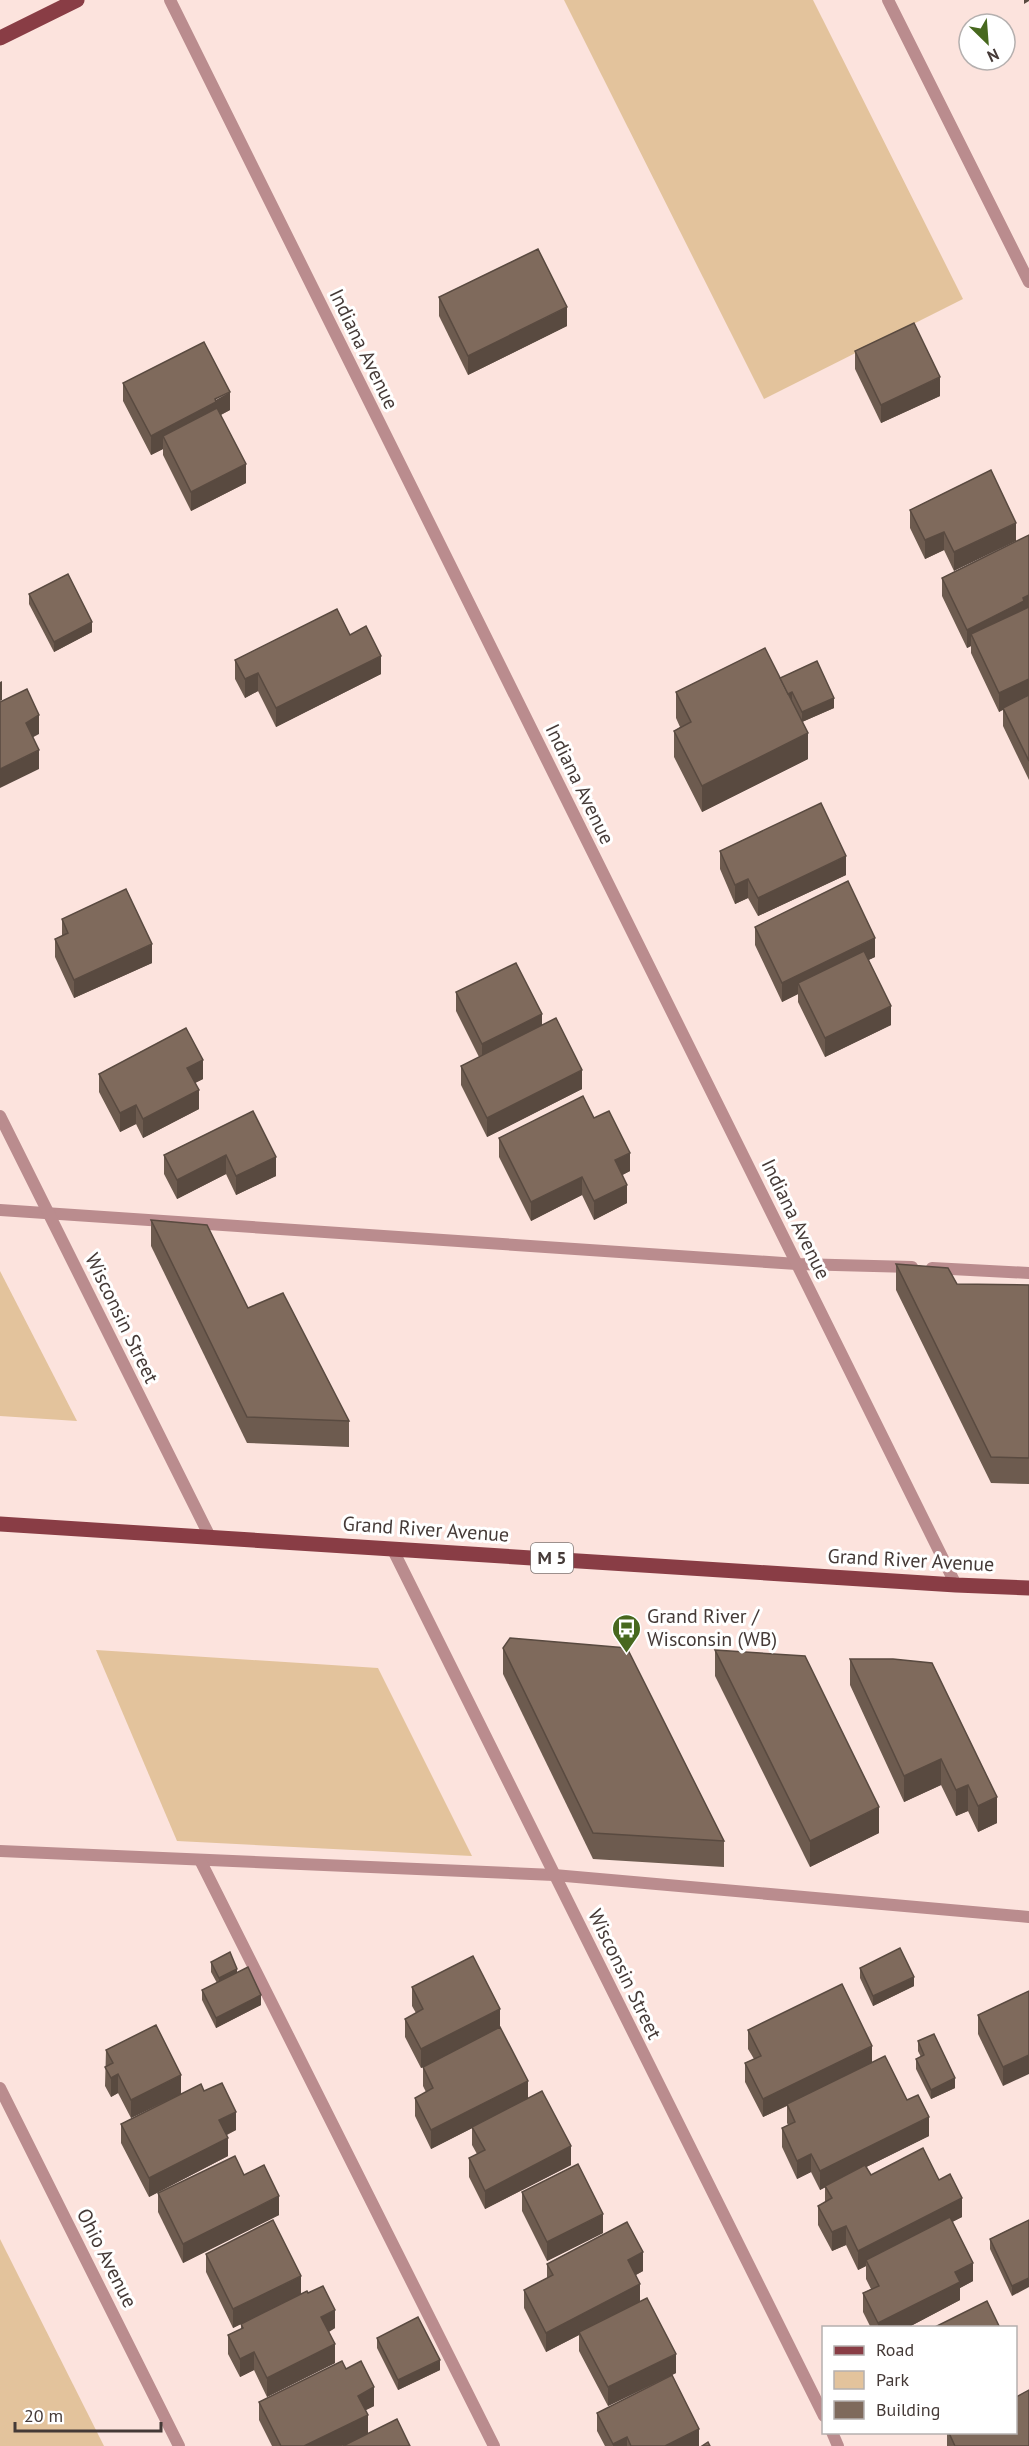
<svg xmlns="http://www.w3.org/2000/svg" width="1029" height="2446" font-family="'PT Sans',sans-serif">
<style>
.green{fill:#e3c39c}
.lines{fill:none;stroke-linecap:round;stroke-linejoin:round}
.lane{stroke:#ba8c8e;stroke-width:12}
.street{stroke:#ba8c8e;stroke-width:12}
.primary{stroke:#893d45;stroke-width:15}
.wall{fill:#6d5b4f}
.shaded-wall{fill:#594a40}
.building{fill:#7f6a5c;stroke:#594a40;stroke-width:1.5}
.labels{text-anchor:middle;stroke-width:6;stroke-linejoin:round;paint-order:stroke}
.shield{fill:#fff;stroke:#7d7573;stroke-width:1.5}
.shield-label{font-size:18px;font-weight:bold;fill:#453a37}
.street-label{font-size:20px;fill:#453a37;stroke:#fff}
.poi-label{font-size:20px;fill:#453a37;stroke:#fff;text-anchor:start}
</style>
<rect width="100%" height="100%" fill="#fce3dd"/>
<g class="green">
<polygon points="564,0 813,0 963,299 764,399"/>
<polygon points="0,1271 77,1421 0,1416"/>
<polygon points="96,1650 378,1668 472,1856 177,1841"/>
<polygon points="0,2239 104,2446 0,2446"/>
</g>
<g class="lines">
<g class="lane">
<polyline points="0,1210 797,1264 912,1267"/>
<polyline points="932,1268 1029,1273"/>
<polyline points="0,1851 554,1875 1029,1917"/>
<polyline points="200,1860 494,2446"/>
</g>
<g class="street">
<polyline points="170,0 956,1585"/>
<polyline points="888,0 1029,282"/>
<polyline points="0,1116 210,1537"/>
<polyline points="392,1548 824,2416"/>
<polyline points="0,2088 179,2446"/>
<polyline points="832,2432 838,2446"/>
</g>
<g class="primary">
<polyline points="0,38 77,0"/>
<polyline points="0,1524 956,1585 1029,1588"/>
</g>
</g>
<g class="wall">
<polygon points="439,297 567,326 468,375 439,316"/>
<polygon points="855,351 940,396 881,423 855,369"/>
<polygon points="123,383 230,410 221,415 246,483 191,511 163,455 163,449 151,455 123,401"/>
<polygon points="991,470 954,571 944,550 925,559 910,528 910,510"/>
<polygon points="1029,535 1029,780 1003,726 1003,709 999,712 971,653 971,646 967,648 942,596 942,578"/>
<polygon points="29,594 92,632 54,652 29,604"/>
<polygon points="350,635 381,674 276,727 258,691 245,698 235,679 235,660"/>
<polygon points="780,678 834,708 802,722 808,759 702,812 674,757 674,731 680,727 676,718 676,692"/>
<polygon points="720,851 846,875 758,916 748,898 735,904 720,869"/>
<polygon points="62,919 152,963 74,998 55,957 55,939 62,936"/>
<polygon points="755,927 875,957 868,960 891,1025 825,1057 798,1002 798,994 782,1002 755,945"/>
<polygon points="456,992 542,1026 582,1089 487,1137 461,1085 461,1066 479,1057 456,1011"/>
<polygon points="99,1074 203,1079 195,1083 199,1109 143,1138 136,1124 120,1132 99,1092"/>
<polygon points="253,1111 276,1176 236,1195 226,1174 177,1199 164,1174 164,1155"/>
<polygon points="594,1118 630,1171 622,1175 627,1203 594,1220 582,1195 531,1221 499,1157 499,1138"/>
<polygon points="151,1220 248,1308 349,1421 349,1447 247,1443 151,1246"/>
<polygon points="896,1264 957,1284 1029,1285 1029,1484 991,1483 896,1290"/>
<polygon points="503,1648 724,1841 724,1867 593,1859 503,1674"/>
<polygon points="715,1650 879,1833 810,1867 715,1676"/>
<polygon points="850,1659 893,1659 997,1823 978,1832 968,1811 956,1816 941,1785 904,1802 850,1685"/>
<polygon points="211,1962 237,1972 261,2005 216,2028 202,2000 202,1990 217,1983 211,1972"/>
<polygon points="860,1968 914,1986 873,2006 860,1978"/>
<polygon points="412,1987 500,2028 528,2099 571,2165 485,2209 469,2177 469,2158 477,2154 472,2145 472,2128 431,2149 415,2116 415,2098 426,2092 423,2086 423,2067 496,2030 421,2068 405,2037 405,2019 416,2013 412,2006"/>
<polygon points="1029,1991 1003,2086 978,2034 978,2015"/>
<polygon points="748,2030 872,2062 907,2100 929,2136 866,2167 871,2175 939,2180 962,2217 952,2222 973,2281 960,2288 960,2300 907,2328 871,2328 863,2312 863,2293 871,2289 866,2279 866,2266 858,2270 846,2245 832,2251 818,2225 818,2206 825,2202 825,2187 820,2190 811,2172 797,2179 782,2147 782,2128 788,2125 787,2123 787,2106 763,2117 745,2082 745,2063 754,2059 748,2049"/>
<polygon points="918,2041 955,2088 931,2099 916,2069 916,2059 921,2057 918,2051"/>
<polygon points="106,2050 181,2094 204,2091 236,2130 227,2135 228,2156 149,2197 121,2143 121,2124 181,2094 131,2118 118,2093 111,2097 105,2086"/>
<polygon points="522,2192 603,2233 547,2261 522,2211"/>
<polygon points="158,2193 279,2215 183,2263 158,2212"/>
<polygon points="1029,2220 1012,2296 990,2249 990,2239"/>
<polygon points="206,2254 301,2294 335,2328 329,2332 335,2363 267,2397 254,2370 240,2377 228,2354 228,2335 241,2329 241,2324 256,2316 233,2328 206,2272"/>
<polygon points="547,2264 643,2271 636,2275 640,2302 676,2373 608,2406 579,2351 579,2335 546,2352 524,2308 524,2290 547,2278"/>
<polygon points="377,2338 440,2370 398,2390 377,2348"/>
<polygon points="346,2369 374,2406 366,2410 368,2433 342,2446 272,2446 259,2420 259,2402"/>
<polygon points="597,2413 699,2446 605,2446 597,2431"/>
<polygon points="947,2433 1016,2433 1029,2446 947,2446"/>
</g>
<g class="shaded-wall">
<polygon points="1024,0 1029,0 1029,1 1024,4"/>
<polygon points="567,307 567,326 468,375 468,356"/>
<polygon points="940,377 940,396 881,423 881,405"/>
<polygon points="230,392 230,410 216,417 163,436 163,449 151,455 151,436"/>
<polygon points="246,464 246,483 191,511 191,492"/>
<polygon points="1016,523 1016,541 954,571 954,552"/>
<polygon points="944,532 944,550 925,559 925,540"/>
<polygon points="1029,595 1029,614 971,634 971,646 967,648 967,630"/>
<polygon points="92,622 92,632 54,652 54,642"/>
<polygon points="381,656 381,674 276,727 276,708"/>
<polygon points="258,673 258,691 245,698 245,679"/>
<polygon points="1029,679 1029,697 999,712 999,693"/>
<polygon points="2,681 2,700 0,701 0,682"/>
<polygon points="792,692 792,701 787,694"/>
<polygon points="834,698 834,708 802,722 802,712"/>
<polygon points="39,715 39,734 26,741 26,723"/>
<polygon points="808,733 808,759 702,812 702,786"/>
<polygon points="39,750 39,769 0,788 0,769"/>
<polygon points="846,856 846,875 758,916 758,898"/>
<polygon points="748,879 748,898 735,904 735,885"/>
<polygon points="875,938 875,957 803,992 798,983 798,994 782,1002 782,983"/>
<polygon points="152,944 152,963 74,998 74,980"/>
<polygon points="891,1006 891,1025 825,1057 825,1038"/>
<polygon points="542,1014 542,1033 482,1063 482,1044"/>
<polygon points="203,1060 203,1079 187,1087 187,1068"/>
<polygon points="582,1070 582,1089 487,1137 487,1118"/>
<polygon points="199,1090 199,1109 143,1138 143,1119"/>
<polygon points="136,1105 136,1124 120,1132 120,1113"/>
<polygon points="630,1153 630,1171 615,1179 615,1160"/>
<polygon points="226,1155 226,1174 177,1199 177,1180"/>
<polygon points="276,1157 276,1176 236,1195 236,1176"/>
<polygon points="582,1177 582,1195 531,1221 531,1202"/>
<polygon points="627,1185 627,1203 594,1220 594,1201"/>
<polygon points="941,1759 941,1785 904,1802 904,1776"/>
<polygon points="968,1785 968,1811 956,1816 956,1790"/>
<polygon points="997,1797 997,1823 978,1832 978,1806"/>
<polygon points="879,1807 879,1833 810,1867 810,1841"/>
<polygon points="237,1969 237,1979 219,1987 219,1978"/>
<polygon points="914,1977 914,1986 873,2006 873,1996"/>
<polygon points="261,1995 261,2005 216,2028 216,2018"/>
<polygon points="500,2009 500,2028 421,2068 421,2049"/>
<polygon points="872,2046 872,2065 763,2117 763,2099"/>
<polygon points="1029,2055 1029,2074 1003,2086 1003,2067"/>
<polygon points="118,2074 118,2093 111,2097 111,2078"/>
<polygon points="181,2075 181,2094 131,2118 131,2100"/>
<polygon points="955,2078 955,2088 931,2099 931,2090"/>
<polygon points="528,2081 528,2100 431,2149 431,2130"/>
<polygon points="236,2112 236,2130 219,2138 219,2120"/>
<polygon points="929,2117 929,2136 820,2190 820,2171"/>
<polygon points="228,2138 228,2156 149,2197 149,2178"/>
<polygon points="571,2146 571,2165 485,2209 485,2191"/>
<polygon points="811,2154 811,2172 797,2179 797,2161"/>
<polygon points="279,2196 279,2215 183,2263 183,2244"/>
<polygon points="962,2198 962,2217 868,2265 866,2260 866,2266 858,2270 858,2251"/>
<polygon points="603,2214 603,2233 547,2261 547,2242"/>
<polygon points="846,2226 846,2245 832,2251 832,2232"/>
<polygon points="643,2252 643,2271 628,2279 628,2260"/>
<polygon points="973,2263 973,2281 960,2288 960,2300 907,2328 878,2328 878,2323 955,2272"/>
<polygon points="301,2276 301,2295 233,2328 233,2309"/>
<polygon points="1029,2278 1029,2287 1012,2296 1012,2286"/>
<polygon points="640,2284 640,2302 579,2332 579,2335 546,2352 546,2333"/>
<polygon points="335,2310 335,2328 321,2336 321,2317"/>
<polygon points="335,2344 335,2363 267,2397 267,2378"/>
<polygon points="254,2352 254,2370 240,2377 240,2359"/>
<polygon points="676,2354 676,2373 608,2406 608,2387"/>
<polygon points="440,2360 440,2370 398,2390 398,2380"/>
<polygon points="374,2387 374,2406 358,2414 358,2396"/>
<polygon points="368,2415 368,2434 342,2446 304,2446"/>
<polygon points="699,2429 699,2446 665,2446"/>
<polygon points="627,2437 627,2446 613,2446 613,2444"/>
</g>
<g class="building">
<polygon points="538,249 567,307 468,356 439,297"/>
<polygon points="914,323 940,377 881,405 855,351"/>
<polygon points="204,342 230,392 215,399 216,402 151,436 123,383"/>
<polygon points="217,408 246,464 191,492 163,436"/>
<polygon points="991,470 1016,523 954,552 944,532 925,540 910,510"/>
<polygon points="1029,535 1029,595 1023,598 1024,601 967,630 942,578"/>
<polygon points="68,574 92,622 54,642 29,594"/>
<polygon points="1029,607 1029,679 999,693 971,634"/>
<polygon points="337,609 350,635 366,626 381,656 276,708 258,673 245,679 235,660"/>
<polygon points="765,648 808,733 702,786 674,731 691,722 676,692"/>
<polygon points="817,661 834,698 802,712 792,692 788,694 780,678"/>
<polygon points="27,689 39,715 26,723 39,750 0,769 0,702"/>
<polygon points="1029,695 1029,761 1003,708"/>
<polygon points="821,803 846,856 758,898 748,879 735,885 720,851"/>
<polygon points="848,881 875,938 782,983 755,927"/>
<polygon points="126,889 152,944 74,980 55,939 68,933 62,919"/>
<polygon points="864,951 891,1006 825,1038 798,983"/>
<polygon points="516,963 542,1014 482,1044 456,992"/>
<polygon points="556,1018 582,1070 487,1118 461,1066"/>
<polygon points="186,1028 203,1060 187,1068 199,1090 143,1119 136,1105 120,1113 99,1074"/>
<polygon points="583,1096 594,1118 609,1111 630,1153 615,1160 627,1185 594,1201 582,1177 531,1202 499,1138"/>
<polygon points="253,1111 276,1157 236,1176 226,1155 177,1180 164,1155"/>
<polygon points="151,1220 207,1225 248,1308 283,1293 349,1421 247,1417"/>
<polygon points="896,1264 948,1268 957,1284 1029,1285 1029,1458 991,1457"/>
<polygon points="510,1638 627,1648 724,1841 593,1833 503,1648"/>
<polygon points="715,1650 805,1656 879,1807 810,1841"/>
<polygon points="850,1659 893,1659 932,1663 997,1797 978,1806 968,1785 956,1790 941,1759 904,1776"/>
<polygon points="900,1948 914,1977 873,1996 860,1968"/>
<polygon points="230,1952 237,1969 219,1978 211,1962"/>
<polygon points="473,1956 500,2009 421,2049 405,2019 423,2009 412,1987"/>
<polygon points="248,1967 261,1995 216,2018 202,1990"/>
<polygon points="842,1984 872,2046 763,2099 745,2063 761,2056 748,2030"/>
<polygon points="1029,1991 1029,2055 1003,2067 978,2015"/>
<polygon points="156,2025 181,2075 131,2100 118,2074 111,2078 105,2067 113,2063 106,2050"/>
<polygon points="500,2027 528,2081 431,2130 415,2098 433,2088 423,2067"/>
<polygon points="934,2034 955,2078 931,2090 916,2059 924,2055 918,2041"/>
<polygon points="885,2056 907,2100 918,2095 929,2117 820,2171 811,2154 797,2161 782,2128 795,2122 787,2104"/>
<polygon points="222,2083 236,2112 219,2120 228,2138 149,2178 121,2124 201,2084 204,2091"/>
<polygon points="542,2091 571,2146 485,2191 469,2158 485,2150 472,2127"/>
<polygon points="923,2148 939,2180 950,2174 962,2198 858,2251 846,2226 832,2232 818,2206 832,2198 825,2186 865,2165 871,2175"/>
<polygon points="235,2156 244,2175 264,2165 279,2196 183,2244 158,2193"/>
<polygon points="578,2164 603,2214 547,2242 522,2192"/>
<polygon points="950,2217 973,2263 955,2272 960,2282 878,2323 863,2293 879,2286 866,2260"/>
<polygon points="273,2220 301,2276 233,2309 206,2254"/>
<polygon points="1029,2220 1029,2278 1012,2286 990,2239"/>
<polygon points="627,2222 643,2252 628,2260 640,2284 546,2333 524,2290 553,2275 547,2264"/>
<polygon points="323,2286 335,2310 321,2317 335,2344 267,2378 254,2352 240,2359 228,2335 243,2328 241,2324 307,2291 308,2293"/>
<polygon points="647,2298 676,2354 608,2387 579,2332"/>
<polygon points="987,2301 1000,2328 933,2328"/>
<polygon points="418,2317 440,2360 398,2380 377,2338"/>
<polygon points="342,2361 346,2369 361,2361 374,2387 358,2396 368,2415 304,2446 281,2446 259,2402"/>
<polygon points="672,2375 699,2429 665,2446 631,2446 627,2437 613,2444 597,2413"/>
<polygon points="1029,2390 1029,2446 955,2446 949,2433 1016,2433 1016,2397"/>
<polygon points="397,2419 410,2446 343,2446"/>
<polygon points="708,2442 710,2446 702,2446"/>
</g>
<defs>
<symbol id="bus-pin" viewBox="-11 -11 22 30"><path d="M0 17L-7.5 6A9.5 9.5 0 1 1 7.5 6Z" fill="#47681e" stroke="#fff"/><path d="M-5-6H5V4H4V6H2V4H-2V6H-4V4H-5ZM-3.5-4V0h7V-4ZM-3.5 1.2v1.5H-2V1.2ZM2 1.2v1.5H3.5V1.2Z" fill="#fff"/></symbol>
</defs>
<g fill-rule="evenodd">
<use href="#bus-pin" x="610" y="1612" width="33" height="45"/>
</g>
<g class="labels">
<rect class="shield" x="531" y="1543" width="42" height="30" rx="4.5"/>
<g class="shield-label">
<text x="552" y="1564">M 5</text>
</g>
<g class="street-label">
<text transform="translate(364 349) rotate(64)" y="7">Indiana Avenue</text>
<text transform="translate(580 784) rotate(64)" y="7">Indiana Avenue</text>
<text transform="translate(796 1219) rotate(64)" y="7">Indiana Avenue</text>
<text transform="translate(122 1318) rotate(64)" y="7">Wisconsin Street</text>
<text transform="translate(426 1529) rotate(4)" y="7">Grand River Avenue</text>
<text transform="translate(911 1560) rotate(3)" y="7">Grand River Avenue</text>
<text transform="translate(625 1974) rotate(64)" y="7">Wisconsin Street</text>
<text transform="translate(107 2258) rotate(63)" y="7">Ohio Avenue</text>
</g>
<g class="poi-label">
<text x="647" y="1623">Grand River /<tspan x="647" dy="23">Wisconsin (WB)</tspan></text>
</g>
</g>
<rect x="822" y="2326" width="195" height="108" fill="#ffffff" stroke="#b5b0af" stroke-width="1.5"/>
<rect x="834" y="2346" width="30" height="9" fill="#893d45" stroke="#b5b0af" stroke-width="1.5"/>
<text x="876" y="2356" font-size="18" fill="#453a37">Road</text>
<rect x="834" y="2371" width="30" height="18" fill="#e3c39c" stroke="#b5b0af" stroke-width="1.5"/>
<text x="876" y="2386" font-size="18" fill="#453a37">Park</text>
<rect x="834" y="2401" width="30" height="18" fill="#7f6a5c" stroke="#b5b0af" stroke-width="1.5"/>
<text x="876" y="2416" font-size="18" fill="#453a37">Building</text>
<g transform="translate(987 42) rotate(155)"><circle r="28" fill="#ffffff" stroke="#b5b0af" stroke-width="1.5"/>
<path d="M0-4.5L10 22L0 15L-10 22Z" fill="#47681e"/>
<text y="-9" font-size="16" font-weight="bold" text-anchor="middle" fill="#453a37">N</text>
</g>
<path d="M15 2422v9h146v-9" fill="none" stroke="#453a37" stroke-width="3"/>
<text x="24" y="2422" font-size="18" fill="#453a37" stroke="#ffffff" stroke-width="4.5" paint-order="stroke">20 m</text>
</svg>
